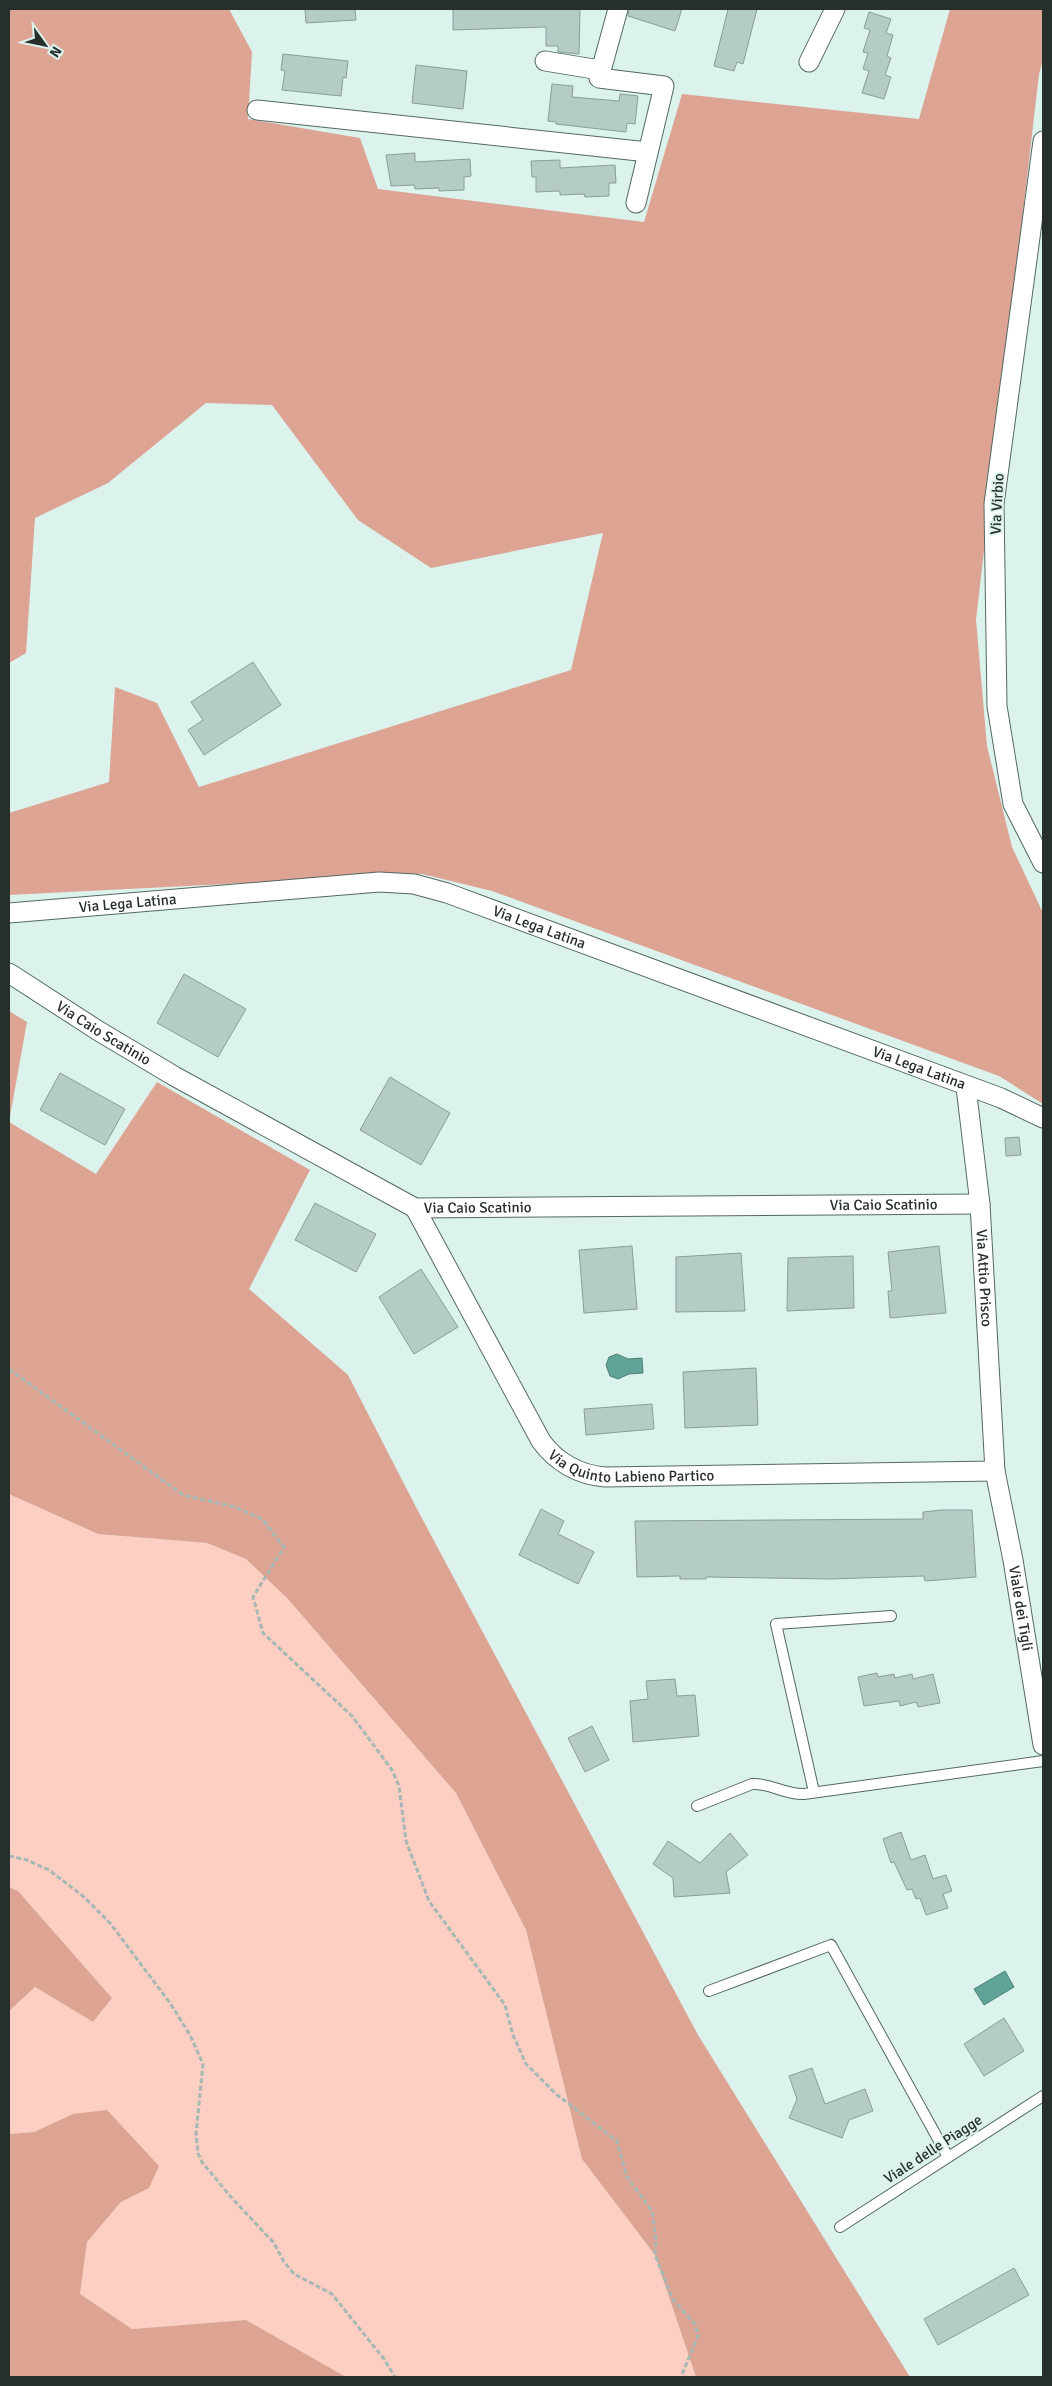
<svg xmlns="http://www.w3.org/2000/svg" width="1052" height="2386" font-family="Signika,sans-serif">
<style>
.green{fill:#fccfc2}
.forest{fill:#dda393}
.water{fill:#60a497;stroke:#4f8177}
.building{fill:#b5cbc6;stroke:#899e99}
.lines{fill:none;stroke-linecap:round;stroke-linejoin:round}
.lane-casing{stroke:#546863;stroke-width:12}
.street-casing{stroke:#546863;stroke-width:21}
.path{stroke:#a5b8b3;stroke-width:3;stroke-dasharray:5 2.5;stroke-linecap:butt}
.lane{stroke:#fff;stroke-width:10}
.street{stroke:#fff;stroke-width:19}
.labels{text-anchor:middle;stroke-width:4;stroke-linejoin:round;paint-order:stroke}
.street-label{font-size:15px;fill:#272f2d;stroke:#dcf3ed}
</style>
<rect width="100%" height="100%" fill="#dcf3ed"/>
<polygon class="green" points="9,1494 98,1534 207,1543 246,1559 287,1598 456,1793 526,1930 582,2159 655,2255 696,2377 346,2377 246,2320 132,2329 80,2294 87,2242 121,2202 149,2188 73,2114 34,2132 9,2134 9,2011 35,1987 93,2022 112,1998 18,1891 9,1887"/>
<g class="forest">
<polygon points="9,9 229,9 252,52 248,119 360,138 378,189 644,222 682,94 919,119 950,9 1043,9 1043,60 1039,74 976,620 987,746 1012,847 1043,913 1043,1104 999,1076 492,891 422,874 9,895 9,813 109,782 115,687 157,703 199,787 571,670 603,533 431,568 358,520 272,405 206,403 108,483 35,518 26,653 9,663"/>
<polygon points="9,1011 27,1022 9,1122 96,1174 157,1082 310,1170 249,1289 348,1375 417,1509 698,2035 910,2377 696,2377 655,2255 582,2159 526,1930 456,1793 287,1598 246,1559 207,1543 98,1534 9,1494"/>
<polygon points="9,1887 18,1891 112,1998 93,2022 35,1987 9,2011"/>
<polygon points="107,2110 159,2166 149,2188 121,2202 87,2242 80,2294 132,2329 246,2320 346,2377 9,2377 9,2134 34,2132 73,2114"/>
</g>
<g class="water">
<polygon points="617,1354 628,1359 642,1358 643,1373 629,1374 618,1379 610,1376 606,1365 609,1357"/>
<polygon points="1005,1971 1014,1987 984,2005 974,1989"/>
</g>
<g class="building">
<polygon points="305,9 355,9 356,20 306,23"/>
<polygon points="453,9 580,9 579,54 558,52 558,46 546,46 546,27 453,30"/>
<polygon points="629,9 682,9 675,31 628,16"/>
<polygon points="728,9 757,9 743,64 737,62 734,71 714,66"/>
<polygon points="869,12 891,19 886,33 893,35 887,56 891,58 885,75 891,77 884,99 862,93 869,71 863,69 868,53 863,52 870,30 864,28"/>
<polygon points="283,54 348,61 346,78 343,77 341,96 282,90 285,71 281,70"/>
<polygon points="416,65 467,71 463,109 412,103"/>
<polygon points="552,84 573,86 572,97 619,101 620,94 638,96 635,124 627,123 626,132 556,124 556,122 548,121"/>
<polygon points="415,153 415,162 470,159 471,176 464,177 464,190 439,191 439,188 415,189 414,185 391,186 386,155"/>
<polygon points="560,160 560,168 615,165 616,183 609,183 609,196 585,197 584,194 560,195 560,191 536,192 536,177 532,177 531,161"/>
<polygon points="253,662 281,705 204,755 188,730 203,720 191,702"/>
<polygon points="184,974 246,1009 218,1057 157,1023"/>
<polygon points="60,1073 125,1109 105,1145 40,1110"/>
<polygon points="390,1077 450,1113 421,1165 360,1130"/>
<polygon points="1019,1137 1021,1155 1006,1156 1005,1138"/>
<polygon points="315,1203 376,1234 356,1272 295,1240"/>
<polygon points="632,1246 637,1309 584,1313 579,1250"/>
<polygon points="939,1246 946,1313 890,1318 888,1291 892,1291 888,1252"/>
<polygon points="741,1253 745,1311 676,1312 676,1257"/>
<polygon points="853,1256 854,1308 787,1311 788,1258"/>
<polygon points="421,1269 458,1327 414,1354 379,1297"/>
<polygon points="756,1368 758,1425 685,1428 683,1372"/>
<polygon points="652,1404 654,1429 586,1435 584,1409"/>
<polygon points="541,1509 564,1521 558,1534 594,1552 578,1584 519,1555"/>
<polygon points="941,1510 972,1510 976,1577 925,1581 924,1576 830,1579 706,1577 706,1579 680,1579 680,1576 637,1577 635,1521 923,1519 923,1512"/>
<polygon points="877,1673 878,1677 894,1674 895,1678 912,1674 913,1679 933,1674 940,1703 918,1707 916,1702 900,1706 899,1701 864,1706 858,1677"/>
<polygon points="675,1679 677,1696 695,1695 699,1736 633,1742 630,1701 648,1699 646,1681"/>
<polygon points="592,1726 609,1760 585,1772 568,1738"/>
<polygon points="901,1832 911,1860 925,1855 933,1879 946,1875 952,1891 943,1894 948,1908 926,1915 920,1898 916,1899 912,1889 907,1890 894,1862 891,1863 883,1839"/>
<polygon points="730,1833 748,1855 726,1872 730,1893 674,1897 673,1878 653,1864 668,1841 700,1863"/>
<polygon points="1004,2018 1024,2051 984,2076 964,2044"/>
<polygon points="812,2068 825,2104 865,2089 873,2111 849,2120 842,2138 789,2118 797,2099 789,2076"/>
<polygon points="1014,2268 1029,2295 938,2345 924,2319"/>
</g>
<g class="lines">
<defs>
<g id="lane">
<polyline points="814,1792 776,1624 891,1616"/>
<path d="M 697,1806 L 752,1784 C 771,1783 785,1795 804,1794 L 1043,1761"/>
<polyline points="709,1991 831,1945 948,2157"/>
<polyline points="840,2227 1043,2096"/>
</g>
<g id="street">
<polyline points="618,9 599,78 664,86 636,203"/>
<polyline points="545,61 600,70"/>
<polyline points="809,62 835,9"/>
<polyline points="257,110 648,152"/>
<polyline points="1043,141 994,504 997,706 1013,804 1043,863"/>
<path id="s1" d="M 9,913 L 379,882 L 414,884 L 447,893 L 1001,1098 L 1043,1118"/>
<path id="s2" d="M 9,973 L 97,1030 L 174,1076 L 415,1208 L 980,1204"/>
<path id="s3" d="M 966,1087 L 980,1204 L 995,1471 L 1013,1560 L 1043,1745"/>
<path id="s4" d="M 415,1208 L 541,1441 C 556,1462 579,1475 605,1477 L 995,1471"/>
</g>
</defs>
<use href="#lane" class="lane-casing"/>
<use href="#street" class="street-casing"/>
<g class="path">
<polyline points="9,1369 183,1495 235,1507 262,1519 284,1547 253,1597 263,1633 352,1716 392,1770 399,1786 406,1841 429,1901 505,2005 513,2035 526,2064 556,2094 617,2141 627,2177 652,2211 656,2240 655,2255 673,2300 695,2324 698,2336 681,2377"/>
<polyline points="9,1856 27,1860 49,1870 83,1896 110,1923 170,2003 190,2035 203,2064 196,2134 198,2153 202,2162 230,2196 274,2243 284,2262 294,2274 332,2294 384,2359 395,2377"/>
</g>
<use href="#lane" class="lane"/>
<use href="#street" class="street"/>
</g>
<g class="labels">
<g class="street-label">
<text transform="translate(997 504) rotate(-87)" y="5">Via Virbio</text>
<text dy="5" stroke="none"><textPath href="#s1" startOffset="119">Via Lega Latina</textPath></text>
<text dy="5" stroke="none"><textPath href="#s1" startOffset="539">Via Lega Latina</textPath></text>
<text dy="5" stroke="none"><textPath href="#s2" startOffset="112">Via Caio Scatinio</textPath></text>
<text dy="5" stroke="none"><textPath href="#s1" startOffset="944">Via Lega Latina</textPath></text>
<text dy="5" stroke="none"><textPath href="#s2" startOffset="938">Via Caio Scatinio</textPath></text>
<text dy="5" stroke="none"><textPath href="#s2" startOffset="532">Via Caio Scatinio</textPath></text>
<text dy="5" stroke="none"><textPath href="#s3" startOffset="192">Via Attio Prisco</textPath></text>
<text dy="5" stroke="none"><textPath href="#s4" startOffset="365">Via Quinto Labieno Partico</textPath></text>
<text dy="5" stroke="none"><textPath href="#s3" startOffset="525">Viale dei Tigli</textPath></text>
<text transform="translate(933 2149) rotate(-33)" y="5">Viale delle Piagge</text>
</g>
</g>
<rect width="1052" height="2386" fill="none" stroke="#272f2d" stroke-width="20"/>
<g transform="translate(45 45) rotate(123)" stroke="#dcf3ed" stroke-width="4" paint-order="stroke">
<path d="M0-4L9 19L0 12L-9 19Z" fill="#272f2d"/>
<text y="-8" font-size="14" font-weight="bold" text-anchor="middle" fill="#272f2d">N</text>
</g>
</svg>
